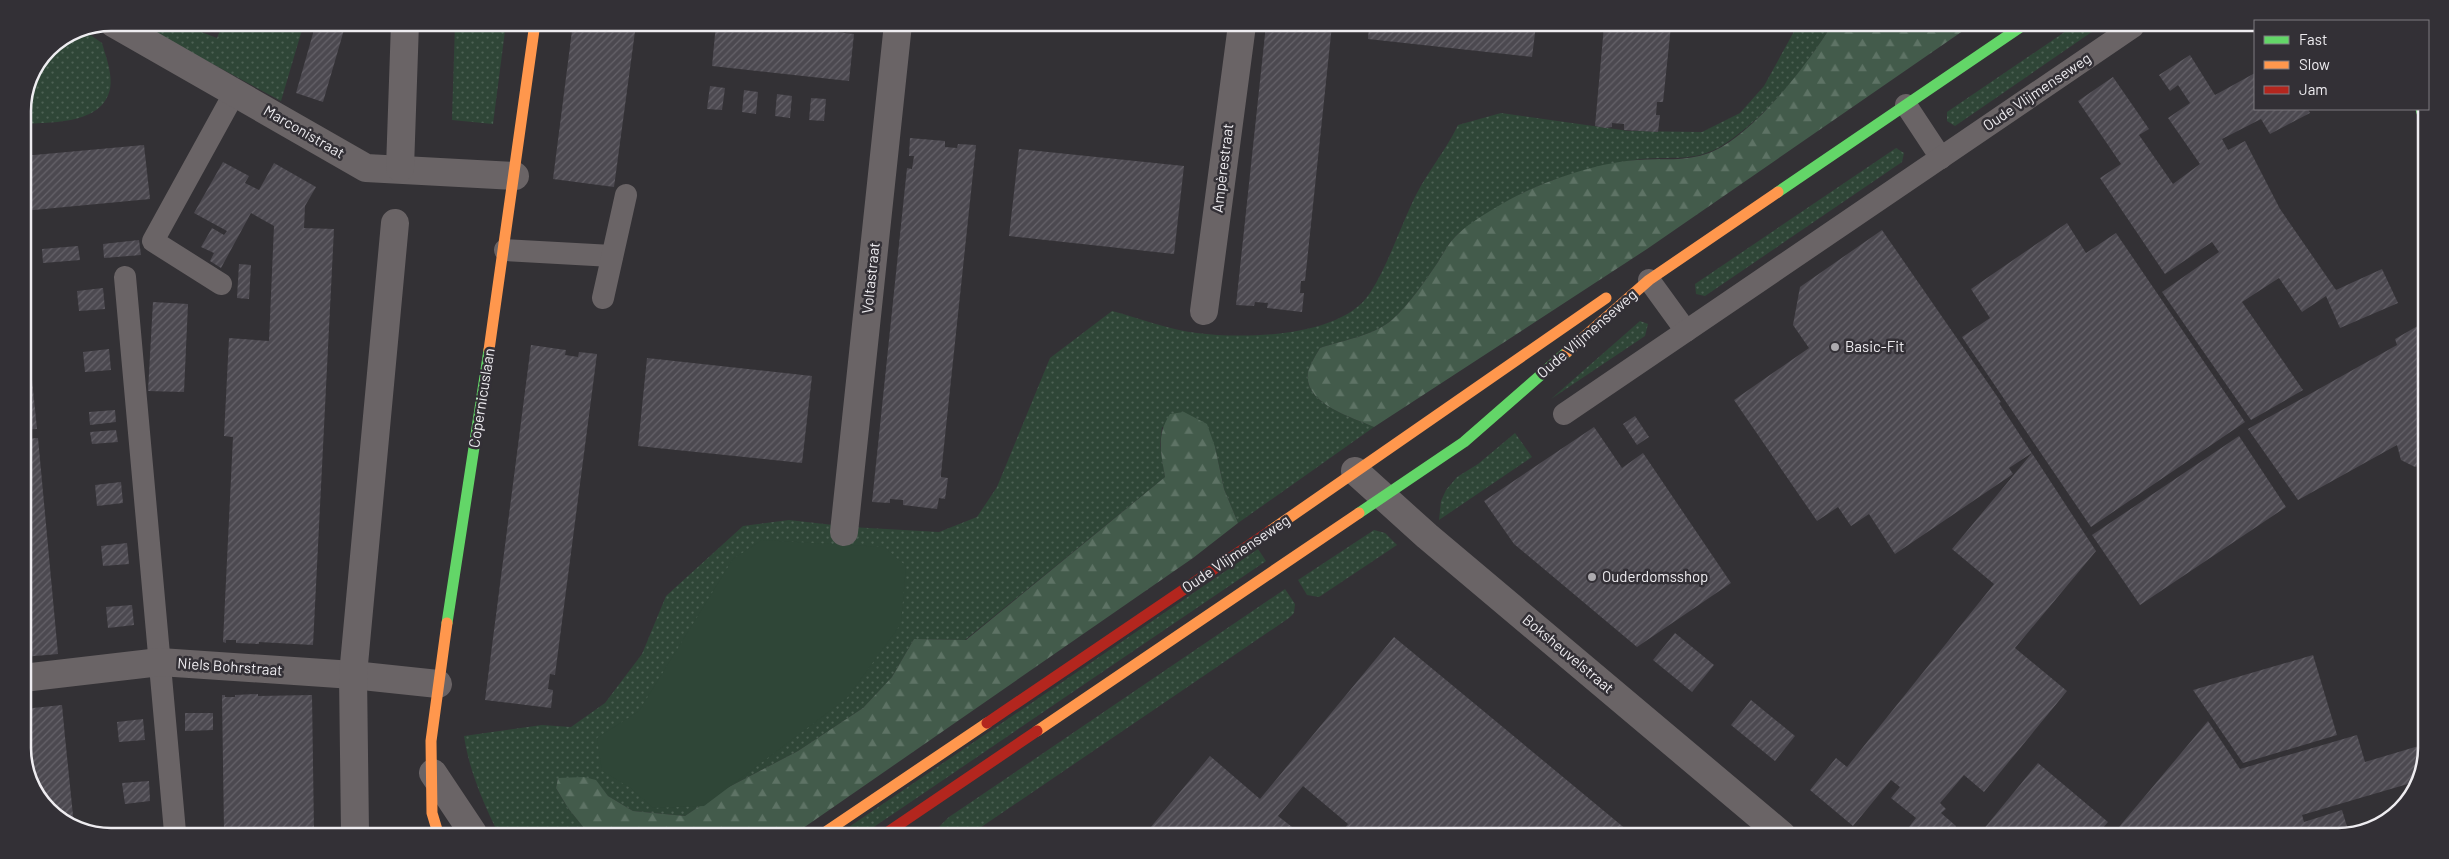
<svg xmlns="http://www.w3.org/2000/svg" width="2449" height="859" font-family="Barlow,sans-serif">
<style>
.grass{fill:url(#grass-dots)}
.forest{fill:url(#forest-firs)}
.park{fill:#2f4637}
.building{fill:url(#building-hatch)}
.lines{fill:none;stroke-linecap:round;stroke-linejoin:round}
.lane{stroke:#6a6466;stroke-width:22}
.street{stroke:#6a6466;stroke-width:28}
.fast{stroke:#63d668;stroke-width:11}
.slow{stroke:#ff974d;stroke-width:11}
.jam{stroke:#b3261e;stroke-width:11}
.poi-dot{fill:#adabaf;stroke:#333036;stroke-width:2}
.labels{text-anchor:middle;stroke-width:5;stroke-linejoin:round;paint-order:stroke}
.street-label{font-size:15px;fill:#eeecf0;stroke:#333036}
.poi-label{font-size:15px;fill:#eeecf0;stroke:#333036;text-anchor:start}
.rim{fill:none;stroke:#eeecf0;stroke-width:2.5}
</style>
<defs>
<pattern id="grass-dots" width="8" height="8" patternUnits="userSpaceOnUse" patternTransform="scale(1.25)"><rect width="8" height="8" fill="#2f4637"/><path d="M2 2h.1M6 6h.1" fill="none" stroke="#4d6154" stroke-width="1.8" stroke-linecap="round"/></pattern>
<pattern id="forest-firs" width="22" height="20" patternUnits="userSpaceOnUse" patternTransform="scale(1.25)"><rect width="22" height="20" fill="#435b4b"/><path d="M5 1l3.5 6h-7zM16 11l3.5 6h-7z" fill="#5e7365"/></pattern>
<pattern id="building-hatch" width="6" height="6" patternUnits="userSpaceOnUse" patternTransform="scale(1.25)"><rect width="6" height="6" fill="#4c4950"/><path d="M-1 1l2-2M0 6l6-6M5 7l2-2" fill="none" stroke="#66636a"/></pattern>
</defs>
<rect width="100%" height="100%" fill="#333135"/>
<g class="grass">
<polygon points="137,23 178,23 217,38 223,23 304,23 281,101"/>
<polygon points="455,23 506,23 493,124 452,120"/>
<path d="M 1797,26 L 1831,26 C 1805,68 1772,110 1732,139 C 1696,166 1673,154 1634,160 C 1597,166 1558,176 1525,192 C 1513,197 1462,228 1455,237 C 1448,244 1443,254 1438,262 C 1425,281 1410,303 1393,319 C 1374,336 1343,340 1320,348 C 1316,355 1310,364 1308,372 C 1303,404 1352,417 1374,427 L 1238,523 L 1224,489 L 1215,447 L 1162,427 L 1160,445 L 1165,477 L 965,640 L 914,639 L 892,677 L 863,708 L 798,751 L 725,789 L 685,816 L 633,811 L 608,796 L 595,780 L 558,778 L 556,788 L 568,808 L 588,833 L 498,833 C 483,802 469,770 464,736 L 542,725 L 571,727 L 605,703 L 642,654 L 666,596 L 743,526 L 789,520 L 851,527 L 939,532 L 977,517 L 997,487 L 1050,358 L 1112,311 C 1139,318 1169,330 1197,333 C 1244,339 1341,338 1370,293 C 1389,264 1401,224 1417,193 C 1429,170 1446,150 1458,125 L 1501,113 L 1629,131 L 1702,132 L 1740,113 L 1764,86 Z"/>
<polygon points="2072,27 2099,27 1955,126 1947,121 1947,112"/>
<path d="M 89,34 L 102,43 C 106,57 113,75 110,89 C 102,125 51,122 23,124 L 23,105 L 49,48 L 67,36 Z"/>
<polygon points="1896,148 1904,153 1902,162 1705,296 1696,294 1695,284"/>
<polygon points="1640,321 1648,324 1645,336 1551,399"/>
<polygon points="1515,433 1532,457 1439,520 1441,501 1446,490 1457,477 1478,464"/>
<polygon points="1374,530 1385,533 1397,545 1319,597 1307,595 1298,580"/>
<polygon points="1258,549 1266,561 865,833 840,833"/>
<polygon points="1285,589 1295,604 1294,613 1289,618 971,834 932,834 949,817 983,794"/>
</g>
<g class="forest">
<path d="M 1831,26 L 1970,26 L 1647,249 L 1374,427 C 1352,417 1303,404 1308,372 C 1310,364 1316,355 1320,348 C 1343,340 1374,336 1393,319 C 1410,303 1425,281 1438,262 C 1443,254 1448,244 1455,237 C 1465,226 1482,216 1495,208 C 1529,186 1596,162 1637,160 C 1661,158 1686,162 1709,153 C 1751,138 1808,64 1831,26 Z"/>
<path d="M 1184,412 L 1207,424 L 1215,447 L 1224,489 L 1238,523 L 1193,558 L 796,833 L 588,833 L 568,808 L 556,788 L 558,778 L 584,777 L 596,780 L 608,796 L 633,811 L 685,816 L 725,789 L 798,751 L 863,708 L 892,677 L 914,639 L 966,640 L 1165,477 C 1161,452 1156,436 1170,414 Z"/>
</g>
<polygon class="park" points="762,540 884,547 906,566 901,624 847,698 704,806 653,808 632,789 602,771 597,738 639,711 733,559"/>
<g class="building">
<polygon points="316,23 346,23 323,102 296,93"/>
<polygon points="573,23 636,24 614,187 553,179"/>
<polygon points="716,24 759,24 854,34 849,81 712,66"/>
<polygon points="1266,25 1332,25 1305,281 1301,281 1300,293 1304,293 1302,312 1267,308 1268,303 1255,302 1254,306 1236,305"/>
<polygon points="1369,25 1536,25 1532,57 1368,39"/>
<polygon points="1604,26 1671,26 1663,102 1657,102 1656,115 1660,115 1658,132 1624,130 1624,124 1612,123 1612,127 1605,128 1595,126"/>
<polygon points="2190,55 2215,95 2255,73 2255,109 2308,109 2310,113 2270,134 2261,119 2222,139 2228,150 2245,141 2280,209 2336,290 2382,269 2398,303 2340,328 2326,296 2302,312 2279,278 2242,302 2303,390 2251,420 2162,292 2219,252 2212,242 2165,274 2100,178 2121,164 2078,101 2113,77 2149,129 2139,135 2173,184 2200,164 2168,118 2190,103 2178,85 2170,91 2159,75"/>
<polygon points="710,86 725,88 722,110 707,109"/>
<polygon points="744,90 758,92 756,114 742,112"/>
<polygon points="777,94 792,96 790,118 775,116"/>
<polygon points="811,98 826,99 824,121 809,120"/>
<polygon points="910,138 945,141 945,147 957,148 958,144 976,145 941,474 941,477 948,478 945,499 939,498 937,509 903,505 903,500 890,499 890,503 872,502 907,168 912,169 914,156 909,156"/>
<polygon points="144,145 150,199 23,211 23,156"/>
<polygon points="1019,149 1184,166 1174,254 1009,236"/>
<polygon points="223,162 249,176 245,183 259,190 274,163 316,187 305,206 304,228 334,229 313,645 259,642 259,644 236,643 236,640 226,640 226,643 223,642 233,437 224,436 229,338 269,341 274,226 251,213 221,268 210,261 214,253 201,247 212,228 224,235 227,231 194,213"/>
<polygon points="2067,223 2086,253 2116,233 2245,422 2091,527 1962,337 1990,318 1971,289"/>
<polygon points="1882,230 2001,402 1999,403 2096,551 2015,648 2067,691 1984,792 1964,775 1940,803 1946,809 1941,813 1956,826 1948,836 1902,836 1916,818 1891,798 1900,787 1891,780 1853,826 1810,790 1836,758 1847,767 1994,584 1952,549 2032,453 2009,468 2013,474 1895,554 1869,514 1851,526 1838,507 1817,521 1734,400 1809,348 1793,325 1800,287"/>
<polygon points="139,240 141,255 104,258 103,244"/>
<polygon points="78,246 80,260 43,263 42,249"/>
<polygon points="239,264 251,265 249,299 237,298"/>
<polygon points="103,288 105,309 79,311 77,291"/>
<polygon points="23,291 37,429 23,430"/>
<polygon points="153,302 188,304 184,392 148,391"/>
<polygon points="2421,324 2425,338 2424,464 2415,467 2401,460 2397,445 2298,500 2248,429 2397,345 2395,339"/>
<polygon points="531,345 566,350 565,355 578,357 579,352 597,354 555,675 550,674 548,689 553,690 551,708 485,700"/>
<polygon points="109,349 111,370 85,372 83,352"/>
<polygon points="647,358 812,376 802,463 638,446"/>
<polygon points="115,410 116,422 90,425 89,412"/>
<polygon points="1635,416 1649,437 1637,445 1623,424"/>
<polygon points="1594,427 1622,468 1643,453 1731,583 1637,647 1514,544 1484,501"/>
<polygon points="116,430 118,442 92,444 90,432"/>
<polygon points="2239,436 2286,507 2140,605 2092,535"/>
<polygon points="38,438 58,654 23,657 23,439"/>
<polygon points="121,482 123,503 97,506 95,485"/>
<polygon points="127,543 129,564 103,566 101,546"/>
<polygon points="132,605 134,625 108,628 106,607"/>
<polygon points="1675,633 1714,665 1692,692 1653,660"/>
<polygon points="1394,637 1633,835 1340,834 1348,824 1303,786 1278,816 1301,834 1145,834 1210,756 1260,799"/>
<polygon points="2313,655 2337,735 2243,763 2193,690"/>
<polygon points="258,694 258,696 312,695 314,832 224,832 222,695 225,695 225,697 235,697 235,695"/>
<polygon points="1751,700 1795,736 1775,761 1731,725"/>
<polygon points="62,705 65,737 74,825 41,802 23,754 23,709"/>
<polygon points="185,713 213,713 213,730 185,731"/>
<polygon points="143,719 145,740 119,742 117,722"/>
<polygon points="2208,721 2240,769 2357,735 2365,762 2422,745 2422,776 2418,781 2302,815 2304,822 2342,810 2349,833 2338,836 2130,836 2119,827"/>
<polygon points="2038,763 2108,822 2096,836 1978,836"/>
<polygon points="149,781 150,801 125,804 122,783"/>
</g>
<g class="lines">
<g class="lane">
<polyline points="1906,105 1941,158"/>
<polyline points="505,250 612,256"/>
<polyline points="125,277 175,832"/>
<polyline points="1649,280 1686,331"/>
<polyline points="221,284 153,241 235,92"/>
<polyline points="603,298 626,195"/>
<polyline points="1564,414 2133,27"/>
</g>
<g class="street">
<polyline points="113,23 366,168 515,176"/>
<polyline points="400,168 405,23"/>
<polyline points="1204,311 1242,25"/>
<polyline points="1355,471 1427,536 1782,835"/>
<polyline points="844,532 898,24"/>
<polyline points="23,678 160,662 353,675 438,684"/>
<polyline points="433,773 473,833"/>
<polyline points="355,832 353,675 395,223"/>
</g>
<g class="fast">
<polyline points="2421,109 2426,126"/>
<polyline points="1778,192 2022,26"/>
<polyline points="1359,513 1464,442 1567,352"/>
<polyline points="447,623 489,350"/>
</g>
<g class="slow">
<polyline points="489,350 535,23"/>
<polyline points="1567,352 1649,280 1778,192"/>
<polyline points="1270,531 1606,298"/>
<polyline points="1037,731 1359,513"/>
<polyline points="438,833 432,813 431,741 447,623"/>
<polyline points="824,833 987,723"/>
</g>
<g class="jam">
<polyline points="987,723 1270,531"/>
<polyline points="885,834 1037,731"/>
</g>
</g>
<g class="poi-dot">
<circle cx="1835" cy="347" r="5"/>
<circle cx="1592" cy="577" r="5"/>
</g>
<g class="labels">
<g class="street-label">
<text transform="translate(2037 92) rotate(-34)" y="5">Oude Vlijmenseweg</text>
<text transform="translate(304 132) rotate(30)" y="5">Marconistraat</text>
<text transform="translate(1223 168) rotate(-83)" y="5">Ampèrestraat</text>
<text transform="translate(871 278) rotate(-84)" y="5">Voltastraat</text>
<text transform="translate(1587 334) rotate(-41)" y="5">Oude Vlijmenseweg</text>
<text transform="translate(482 398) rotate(-81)" y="5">Copernicuslaan</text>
<text transform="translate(1236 554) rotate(-34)" y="5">Oude Vlijmenseweg</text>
<text transform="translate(1568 654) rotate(40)" y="5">Boksheuvelstraat</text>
<text transform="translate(230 667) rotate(4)" y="5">Niels Bohrstraat</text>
</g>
<g class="poi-label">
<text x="1845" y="352">Basic-Fit</text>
<text x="1602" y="582">Ouderdomsshop</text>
</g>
</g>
<path d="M0 0H2449V859H0ZM111 31H2338A80 80 0 0 1 2418 111V748A80 80 0 0 1 2338 828H111A80 80 0 0 1 31 748V111A80 80 0 0 1 111 31Z" fill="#333036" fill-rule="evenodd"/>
<path class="rim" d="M111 31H2338A80 80 0 0 1 2418 111V748A80 80 0 0 1 2338 828H111A80 80 0 0 1 31 748V111A80 80 0 0 1 111 31Z"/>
<rect x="2254" y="20" width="175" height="90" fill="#333036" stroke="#7e7b80"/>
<rect x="2264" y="36" width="25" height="8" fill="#63d668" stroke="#7e7b80"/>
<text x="2299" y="45" font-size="15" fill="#eeecf0">Fast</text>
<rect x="2264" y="61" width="25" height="8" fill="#ff974d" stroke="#7e7b80"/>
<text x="2299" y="70" font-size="15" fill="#eeecf0">Slow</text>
<rect x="2264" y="86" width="25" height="8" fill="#b3261e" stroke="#7e7b80"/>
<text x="2299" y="95" font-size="15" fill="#eeecf0">Jam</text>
</svg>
